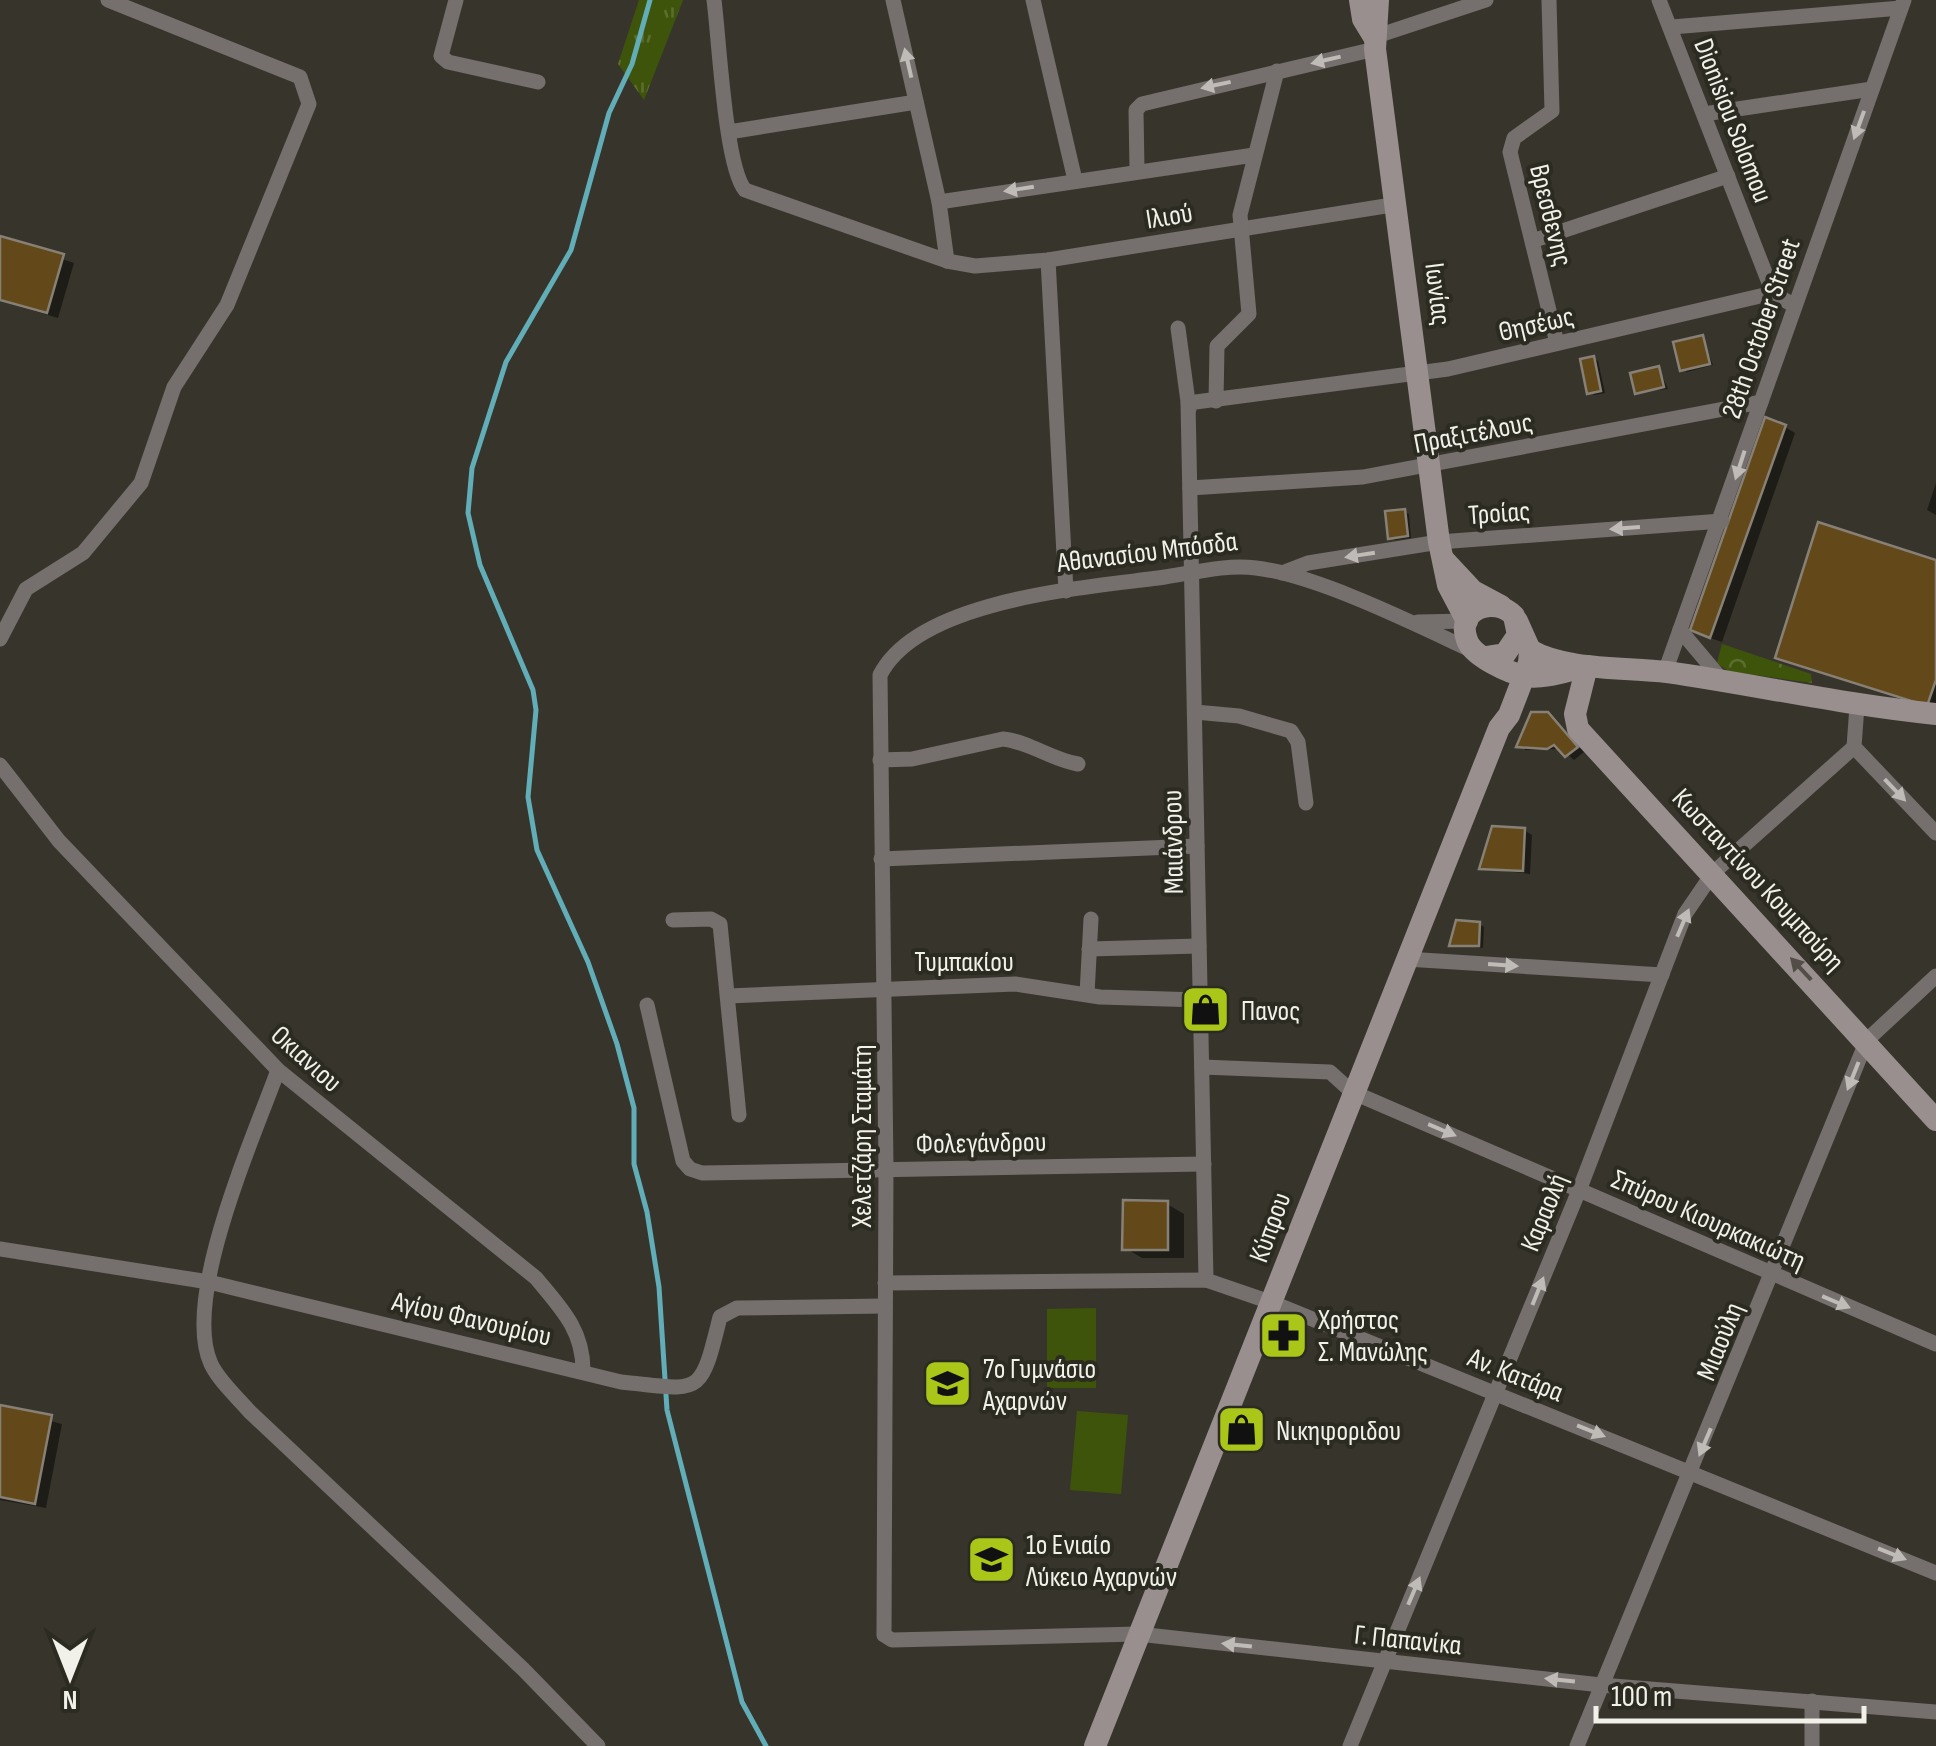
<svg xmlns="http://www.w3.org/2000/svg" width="1936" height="1746" font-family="'Sofia Sans Condensed',sans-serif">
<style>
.grass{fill:url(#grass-tufts)}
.park{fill:url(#park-crowns)}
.pitch{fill:#3f540b}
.shadow{fill:#0007}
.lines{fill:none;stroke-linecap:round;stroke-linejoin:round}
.stream{stroke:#61aeb9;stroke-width:5}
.building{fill:#634919;stroke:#878076;stroke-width:2.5}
.street{stroke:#756f6e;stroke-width:15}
.secondary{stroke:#998f8e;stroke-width:22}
.oneway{fill:#bfbcb8}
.oneway2{fill:#524e47}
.labels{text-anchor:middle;stroke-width:8;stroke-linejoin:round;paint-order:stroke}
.street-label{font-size:28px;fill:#f1f0e9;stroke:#2c2b21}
.poi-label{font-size:28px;fill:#f1f0e9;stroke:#2c2b21;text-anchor:start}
</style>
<defs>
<pattern id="grass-tufts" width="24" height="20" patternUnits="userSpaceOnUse" patternTransform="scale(2.5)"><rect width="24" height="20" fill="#3f540b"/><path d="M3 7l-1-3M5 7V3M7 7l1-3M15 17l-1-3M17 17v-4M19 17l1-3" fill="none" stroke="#5b6d2f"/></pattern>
<pattern id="park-crowns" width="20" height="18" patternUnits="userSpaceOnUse" patternTransform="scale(2.5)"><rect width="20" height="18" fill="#3f540b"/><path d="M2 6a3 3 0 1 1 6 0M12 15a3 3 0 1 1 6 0" fill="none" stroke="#5b6d2f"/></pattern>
</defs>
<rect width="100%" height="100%" fill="#37352b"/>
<polygon class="grass" points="639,0 683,0 644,100 618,64"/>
<polygon class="park" points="1722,644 1811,674 1812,683 1728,671 1717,663"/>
<g class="pitch">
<polygon points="1096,1308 1096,1388 1047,1388 1047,1309"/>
<polygon points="1077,1411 1128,1415 1121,1494 1070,1490"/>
</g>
<g class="shadow">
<polygon points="0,238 74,263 58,318 0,301"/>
<polygon points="1702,337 1713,365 1687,372 1682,369"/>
<polygon points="1594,359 1598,361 1605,393 1594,395 1590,392"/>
<polygon points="1659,369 1668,389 1637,392"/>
<polygon points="1785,427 1795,433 1722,642 1704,636"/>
<polygon points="1936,483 1936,515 1927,510"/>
<polygon points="1404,512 1409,514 1411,538 1395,540 1390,537"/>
<polygon points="1936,562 1936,710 1778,657"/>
<polygon points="1547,715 1556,720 1584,752 1574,760 1561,749 1526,750 1519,746"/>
<polygon points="1524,830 1532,835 1530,874 1482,868"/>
<polygon points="1479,924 1484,927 1483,948 1452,944"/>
<polygon points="1167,1204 1184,1214 1184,1258 1142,1258 1125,1248"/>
<polygon points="0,1408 62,1424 46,1508 0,1500"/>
</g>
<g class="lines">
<polyline class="stream" points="650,0 632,64 609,113 571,250 506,362 472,468 468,513 480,565 533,690 536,710 528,797 537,850 588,962 617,1044 634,1108 634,1164 647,1212 659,1287 667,1410 742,1702 766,1746"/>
</g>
<g class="building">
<polygon points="0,236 64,254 47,313 0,300"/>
<polygon points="1703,335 1710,364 1680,371 1673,342"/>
<polygon points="1594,356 1601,391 1587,394 1580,359"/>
<polygon points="1659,366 1664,387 1635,394 1630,373"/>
<polygon points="1765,417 1786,425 1710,638 1690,630"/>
<polygon points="1405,509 1408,536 1388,539 1385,511"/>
<polygon points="1818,522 1936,560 1936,680 1927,706 1775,658"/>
<polygon points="1531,712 1548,712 1578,747 1565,757 1554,745 1547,749 1516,747"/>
<polygon points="1492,826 1525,828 1523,871 1479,869"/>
<polygon points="1456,920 1480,922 1479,946 1449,946"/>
<polygon points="1123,1200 1168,1201 1168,1250 1122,1250"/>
<polygon points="0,1405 52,1415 35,1504 0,1497"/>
</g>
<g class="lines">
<g class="street">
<polyline points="456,0 441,56 448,62 538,82"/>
<path d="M 714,0 C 719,37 725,167 745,190 L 947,261 L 975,266 L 1048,260 L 1398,204"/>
<polyline points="893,0 939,202 947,261"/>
<polyline points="1033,0 1075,180"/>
<polyline points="1549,0 1552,111 1514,138 1510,152 1557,343"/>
<polyline points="1659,0 1773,293 1793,305"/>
<polyline points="1672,27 1901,8"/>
<polyline points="1374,37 1486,0"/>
<polyline points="1704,114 1872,89"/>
<polyline points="729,132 916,102"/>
<polyline points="1137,170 1136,110 1142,104 1375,49"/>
<polyline points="939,202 1254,155"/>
<polyline points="1535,240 1728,176"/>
<polyline points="1048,260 1066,591"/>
<polyline points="1178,328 1189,409"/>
<polyline points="1216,401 1217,346 1249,314 1240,215 1277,71"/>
<polyline points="1190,488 1363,477 1761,402"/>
<polyline points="1282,573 1308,563 1439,542 1722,521"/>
<polyline points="1418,622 1467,621"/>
<polyline points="1680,630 1723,681"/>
<polyline points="0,639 26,589 83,553 141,483 174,387 227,305 309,104 300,77 108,0"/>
<path d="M 1475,652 C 1417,625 1317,575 1256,568 C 1223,564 1190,574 1158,578 C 1082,588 918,600 880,675 L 886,1168 L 884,1635 L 892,1640 L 1138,1634 L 1601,1685 L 1936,1712"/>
<polyline points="1665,672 1904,0"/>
<polyline points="1857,706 1854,747 1936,833"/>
<polyline points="1195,712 1239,716 1291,731 1298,742 1306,803"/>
<path d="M 880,760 L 912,759 L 1003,739 C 1030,742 1050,759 1078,764"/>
<path d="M 0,765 L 59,841 L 278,1070 L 536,1278 C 561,1308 583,1330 583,1370"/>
<polyline points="881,859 1197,846"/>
<polyline points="673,920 711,919 720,924 739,1115"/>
<polyline points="1089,949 1199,946"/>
<polyline points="1406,959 1662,975"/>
<polyline points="1087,994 1091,919"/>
<polyline points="728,996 1015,984 1100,997 1200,1000"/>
<polyline points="647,1005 683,1161 690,1169 702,1173 1204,1164"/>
<polyline points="1202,1067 1330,1072 1352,1092 1936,1344"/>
<path d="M 278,1070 C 254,1137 181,1298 211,1364 C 219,1381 238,1398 250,1412 L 523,1669 L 598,1746"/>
<path d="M 0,1249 L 209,1282 L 621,1382 C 701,1390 700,1399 720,1317 L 737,1308 L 885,1306"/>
<polyline points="1206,1280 1188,403 1448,369 1773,293"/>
<polyline points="885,1283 1206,1280 1273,1303 1936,1573"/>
<polyline points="1350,1746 1580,1188 1685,914 1713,873 1854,747"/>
<polyline points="1577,1746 1867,1040 1936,976"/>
<polyline points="1812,1746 1812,1701"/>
</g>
<g class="secondary">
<polyline points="1360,0 1363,19 1374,37"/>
<polyline points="1378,0 1375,49 1439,542 1448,585 1467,621"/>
<polyline points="1445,561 1473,591 1501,606"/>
<path d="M 1530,650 C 1565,671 1627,667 1667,672 C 1757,685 1845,705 1936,714"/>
<path d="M 1486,657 L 1505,654 L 1518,635 L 1514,616 C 1495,595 1455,609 1467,640 C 1472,656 1509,673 1525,676 C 1542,679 1563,672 1579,668"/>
<polyline points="1587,666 1575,714 1578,729 1936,1120"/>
<polyline points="1095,1746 1499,728 1509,715 1529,663 1530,650 1517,621"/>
</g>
</g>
<defs><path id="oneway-solid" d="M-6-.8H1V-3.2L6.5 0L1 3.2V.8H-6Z" transform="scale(2.5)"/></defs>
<g class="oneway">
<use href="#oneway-solid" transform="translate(1326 60) rotate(167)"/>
<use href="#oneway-solid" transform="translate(908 63) rotate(-103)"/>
<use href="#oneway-solid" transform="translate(1216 85) rotate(168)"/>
<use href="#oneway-solid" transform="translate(1859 125) rotate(110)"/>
<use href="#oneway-solid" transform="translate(1019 189) rotate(171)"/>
<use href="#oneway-solid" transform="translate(1740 465) rotate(108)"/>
<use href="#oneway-solid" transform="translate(1625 528) rotate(176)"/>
<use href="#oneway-solid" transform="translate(1360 555) rotate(171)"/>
<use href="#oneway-solid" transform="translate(1895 790) rotate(46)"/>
<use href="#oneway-solid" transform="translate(1683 923) rotate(-67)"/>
<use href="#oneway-solid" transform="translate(1503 965) rotate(4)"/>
<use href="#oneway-solid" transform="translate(1853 1076) rotate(112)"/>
<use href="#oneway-solid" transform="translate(1442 1130) rotate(23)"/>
<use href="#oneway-solid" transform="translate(1538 1291) rotate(-68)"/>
<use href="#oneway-solid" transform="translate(1836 1302) rotate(23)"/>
<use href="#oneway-solid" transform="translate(1591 1431) rotate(22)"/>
<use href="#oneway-solid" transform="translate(1705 1442) rotate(113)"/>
<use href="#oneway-solid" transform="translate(1892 1554) rotate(22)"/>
<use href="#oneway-solid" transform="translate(1414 1591) rotate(-67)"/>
<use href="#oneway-solid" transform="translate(1237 1645) rotate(-174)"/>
<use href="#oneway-solid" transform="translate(1560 1680) rotate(-174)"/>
</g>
<use class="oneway2" href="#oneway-solid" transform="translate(1801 969) rotate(-133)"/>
<defs>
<symbol id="shop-square" viewBox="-11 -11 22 22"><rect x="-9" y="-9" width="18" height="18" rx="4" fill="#aac719" stroke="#2c2b21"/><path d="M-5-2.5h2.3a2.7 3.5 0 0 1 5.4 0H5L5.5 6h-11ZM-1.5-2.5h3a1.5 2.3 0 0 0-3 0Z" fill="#111"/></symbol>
<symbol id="pharmacy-square" viewBox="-11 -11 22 22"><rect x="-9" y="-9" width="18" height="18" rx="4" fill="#aac719" stroke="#2c2b21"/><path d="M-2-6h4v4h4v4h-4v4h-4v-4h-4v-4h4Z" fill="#111"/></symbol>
<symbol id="school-square" viewBox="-11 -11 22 22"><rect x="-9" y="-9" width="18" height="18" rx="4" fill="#aac719" stroke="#2c2b21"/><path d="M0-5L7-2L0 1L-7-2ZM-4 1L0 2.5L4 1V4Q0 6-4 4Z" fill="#111"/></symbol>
</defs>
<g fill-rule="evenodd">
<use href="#shop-square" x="1178" y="982" width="55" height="55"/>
<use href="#pharmacy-square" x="1256" y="1308" width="55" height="55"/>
<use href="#school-square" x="920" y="1356" width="55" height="55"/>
<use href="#shop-square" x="1214" y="1402" width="55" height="55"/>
<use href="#school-square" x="964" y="1532" width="55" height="55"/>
</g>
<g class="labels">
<g class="street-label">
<text transform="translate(1734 120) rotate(69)" y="10">Dionisiou Solomou</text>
<text transform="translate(1169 215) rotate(-9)" y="10">Ιλιού</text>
<text transform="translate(1552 215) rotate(76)" y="10">Βρεσθενης</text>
<text transform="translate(1439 294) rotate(83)" y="10">Ιωνίας</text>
<text transform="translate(1536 323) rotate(-13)" y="10">Θησέως</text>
<text transform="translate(1760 328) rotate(-71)" y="10">28th October Street</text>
<text transform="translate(1473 432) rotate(-11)" y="10">Πραξιτέλους</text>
<text transform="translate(1499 512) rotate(-4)" y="10">Τροίας</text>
<text transform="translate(1147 551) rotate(-7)" y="10">Αθανασίου Μπόσδα</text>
<text transform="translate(1172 842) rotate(-91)" y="10">Μαιάνδρου</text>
<text transform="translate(1759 879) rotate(47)" y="10">Κωσταντίνου Κουμπούρη</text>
<text x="964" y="971">Τυμπακίου</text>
<text transform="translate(307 1058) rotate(42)" y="10">Οκιανιου</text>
<text transform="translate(861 1136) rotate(-90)" y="10">Χελετζάρη Σταμάτη</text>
<text transform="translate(981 1142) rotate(-1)" y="10">Φολεγάνδρου</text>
<text transform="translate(1543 1212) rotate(-68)" y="10">Καραολή</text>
<text transform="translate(1709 1219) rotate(24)" y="10">Σπύρου Κιουρκακιώτη</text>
<text transform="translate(1269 1227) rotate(-70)" y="10">Κύπρου</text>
<text transform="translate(472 1318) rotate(13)" y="10">Αγίου Φανουρίου</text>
<text transform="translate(1719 1341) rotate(-68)" y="10">Μιαούλη</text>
<text transform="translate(1516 1374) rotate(22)" y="10">Αν. Κατάρα</text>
<text transform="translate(1408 1639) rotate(6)" y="10">Γ. Παπανίκα</text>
</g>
<g class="poi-label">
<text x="1241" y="1020">Πανος</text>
<text x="1318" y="1329">Χρήστος<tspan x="1318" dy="32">Σ. Μανώλης</tspan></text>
<text x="983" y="1378">7ο Γυμνάσιο<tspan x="983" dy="32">Αχαρνών</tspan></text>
<text x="1276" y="1440">Νικηφοριδου</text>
<text x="1026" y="1554">1ο Ενιαίο<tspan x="1026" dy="32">Λύκειο Αχαρνών</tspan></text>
</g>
</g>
<g transform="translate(70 1676) rotate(180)" stroke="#2c2b21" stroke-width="8" paint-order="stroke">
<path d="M0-8L18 38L0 25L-18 38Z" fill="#f1f0e9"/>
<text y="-15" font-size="28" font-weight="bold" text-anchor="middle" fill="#f1f0e9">N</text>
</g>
<path d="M1596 1706v15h268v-15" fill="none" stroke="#f1f0e9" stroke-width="5"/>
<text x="1611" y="1706" font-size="30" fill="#f1f0e9" stroke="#2c2b21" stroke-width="8" paint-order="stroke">100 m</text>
</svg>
